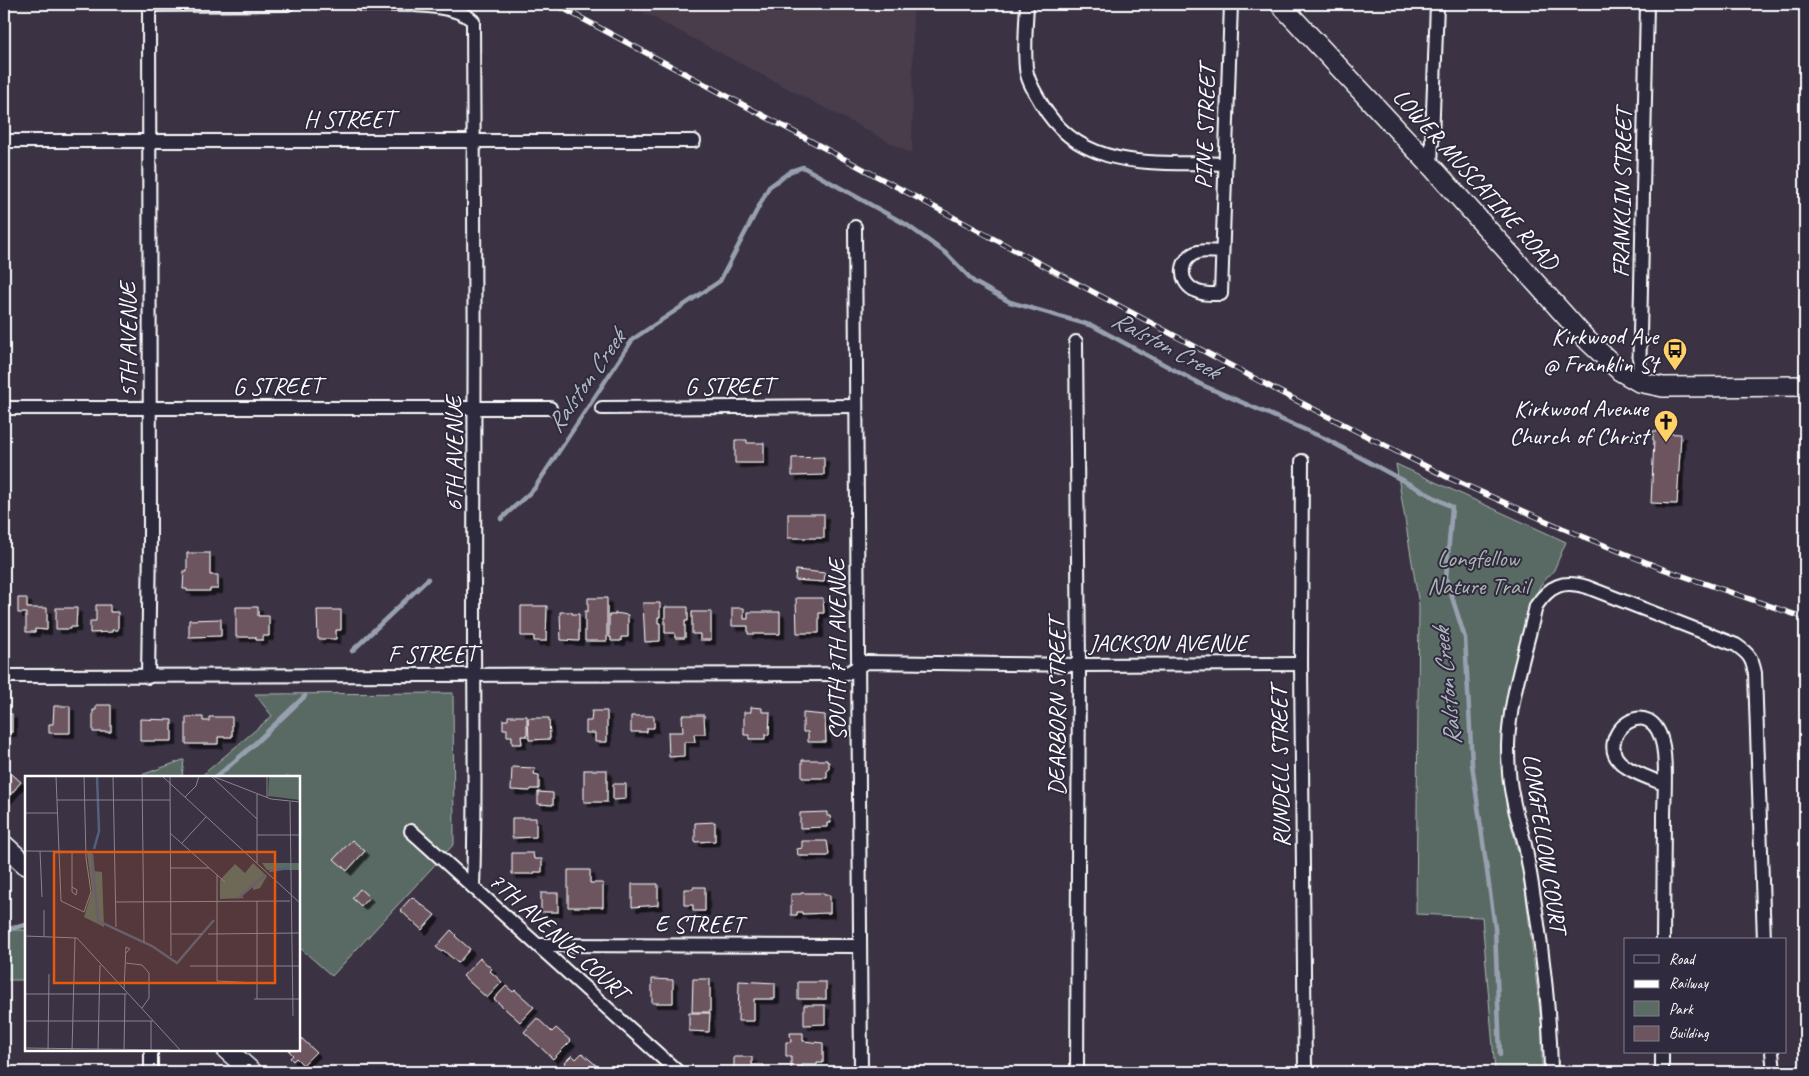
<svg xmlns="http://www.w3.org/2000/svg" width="1809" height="1076" font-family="Caveat,sans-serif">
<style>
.built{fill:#4a3d4c}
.green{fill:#596b63;stroke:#acb5b1}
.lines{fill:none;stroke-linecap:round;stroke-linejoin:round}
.stream{stroke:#98a0b0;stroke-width:4.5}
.building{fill:#6c555e;stroke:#fff;filter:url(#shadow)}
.minor-casing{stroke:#fff;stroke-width:16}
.secondary-casing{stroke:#fff;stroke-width:22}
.minor{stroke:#2f2a3d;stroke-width:12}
.secondary{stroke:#2f2a3d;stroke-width:19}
.rail-casing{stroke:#fff;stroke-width:5.5}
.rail{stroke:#2f2a3d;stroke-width:4;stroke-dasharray:11;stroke-linecap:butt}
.labels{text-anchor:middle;stroke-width:4;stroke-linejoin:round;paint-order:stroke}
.street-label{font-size:24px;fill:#fff;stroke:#2f2a3d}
.poi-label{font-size:24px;fill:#fff;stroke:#2f2a3d;text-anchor:end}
.park-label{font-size:24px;fill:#acb5b1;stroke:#2f2a3d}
.water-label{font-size:25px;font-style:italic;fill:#b2b8c4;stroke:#2f2a3d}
.inset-river{fill:none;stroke:#53617c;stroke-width:2.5}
.inset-road{fill:none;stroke:#89858f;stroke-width:1}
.view{fill:#e8590c;fill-opacity:0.15;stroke:#e8590c;stroke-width:2.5}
.inset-edge{fill:none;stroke:#fff;stroke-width:2.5}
</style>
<defs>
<filter id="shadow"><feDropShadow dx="4.5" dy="4.5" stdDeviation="0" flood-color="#0009"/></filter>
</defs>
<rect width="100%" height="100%" fill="#3b3344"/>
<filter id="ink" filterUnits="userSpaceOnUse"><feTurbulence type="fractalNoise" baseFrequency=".02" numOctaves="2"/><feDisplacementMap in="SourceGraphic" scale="10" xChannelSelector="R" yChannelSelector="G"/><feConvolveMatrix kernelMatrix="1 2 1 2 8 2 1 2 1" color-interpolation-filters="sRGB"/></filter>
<g filter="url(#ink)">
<polygon class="built" points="628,4 913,4 912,154"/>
<g class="green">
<polygon points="1396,464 1566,542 1554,570 1540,586 1531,608 1506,707 1502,758 1506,804 1523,872 1542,1029 1542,1071 1495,1071 1482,917 1416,914 1419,605"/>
<polygon points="453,693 454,844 332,976 299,947 299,777 200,777 272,716 255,694"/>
<polygon points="184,760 182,777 136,777 183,760"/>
<rect x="4" y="930" width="22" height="50"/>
</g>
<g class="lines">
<g class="stream">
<polyline points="501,519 534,489 633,339 720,281 769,187 791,171 803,167 907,225 947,254 974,282 1010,302 1093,326 1202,385 1324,438 1452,507 1446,578 1465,638 1472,764 1495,928 1500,1055"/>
<polyline points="352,651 428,579"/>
<polyline points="216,777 249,749 305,696"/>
<polyline points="4,930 26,925"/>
</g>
</g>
<g class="building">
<polygon points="1653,431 1659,431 1659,433 1681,434 1677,504 1651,503 1654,440 1653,440"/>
<polygon points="735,440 747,440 747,443 764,443 764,463 735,463"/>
<polygon points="824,457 824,475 792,476 792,458"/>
<rect x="788" y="514" width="36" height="24"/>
<polygon points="187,553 210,553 210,575 218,575 218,589 210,589 210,591 187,591 187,589 183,589 184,571 187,571"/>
<polygon points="796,570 825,573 824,582 795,580"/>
<polygon points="18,598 27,598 27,608 47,608 47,630 35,629 35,632 26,632 26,613 18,613"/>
<polygon points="588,598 607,598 607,641 585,641 585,611 588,611"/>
<polygon points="796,598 823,598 824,613 819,613 819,633 797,633"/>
<polygon points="643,603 660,603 660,617 658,617 658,623 660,623 660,641 645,642"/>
<polygon points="96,605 110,605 110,612 118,612 118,630 112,630 112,632 90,633 90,621 96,621"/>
<polygon points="521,606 547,606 546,641 534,641 534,636 521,636"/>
<polygon points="236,607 258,607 258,616 269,616 269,636 263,636 263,640 256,640 256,637 236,637"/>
<polygon points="665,607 688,607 688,621 685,621 685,638 675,638 675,633 665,633"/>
<polygon points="56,608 77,608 76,627 70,627 70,629 56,629"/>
<polygon points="732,608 744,608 744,619 748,619 748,612 780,612 780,634 748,634 748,626 732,626"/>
<polygon points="317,610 341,610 341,630 336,630 336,639 318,639"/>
<polygon points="560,612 572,612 572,614 579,614 579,641 561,640"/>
<polygon points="692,612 711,612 711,640 700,640 700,634 692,634"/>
<polygon points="615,613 628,615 628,637 621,637 621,641 611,641 611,637 609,637 609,615 615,615"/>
<polygon points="221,619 221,636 189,637 189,620"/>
<polygon points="96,705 111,705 111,732 93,732 93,710 96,710"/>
<polygon points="54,706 70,706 70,733 49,733 49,724 53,724"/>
<polygon points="751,707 762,708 762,712 770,712 769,735 765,735 765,739 749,739 749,735 744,735 744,712 751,712"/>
<polygon points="592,711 607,711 607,742 595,742 595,733 586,733 586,721 591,721"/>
<polygon points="803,713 825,715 826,742 808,742 808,732 803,732"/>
<rect x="4" y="714" width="8" height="18"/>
<polygon points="682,715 704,715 705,734 694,734 695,742 684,742 684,756 669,757 668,732 683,732"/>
<polygon points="508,716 527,716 527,736 521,736 522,744 512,744 512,736 507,736 507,729 503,729 503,720 508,720"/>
<polygon points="631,716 654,716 654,728 647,728 647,732 631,732"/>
<polygon points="186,717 203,717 203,721 209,721 209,717 232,717 232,737 218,737 218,744 186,744"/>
<polygon points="528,718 549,718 550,739 529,740"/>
<polygon points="140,719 172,720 172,741 140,741"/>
<polygon points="802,760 827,760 827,762 829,762 829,769 827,769 827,778 802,778"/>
<polygon points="4,767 21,782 7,799 4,796"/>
<polygon points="512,767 535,768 534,774 539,775 539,789 531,789 530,791 511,790"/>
<rect x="584" y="770" width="23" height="32"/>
<polygon points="613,784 626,784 626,799 613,800"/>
<polygon points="538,792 553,793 553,805 538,804"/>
<polygon points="827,812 827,816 830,816 831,823 827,823 827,827 800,828 800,813"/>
<polygon points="512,818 536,818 536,837 512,838"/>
<polygon points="715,822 715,841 695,842 695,823"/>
<polygon points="352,840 365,851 347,871 334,859"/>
<polygon points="802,841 827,841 829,854 828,856 802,856 802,855 798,855 797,849 802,848"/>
<polygon points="512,853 533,853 534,859 542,859 542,872 534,872 534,874 512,874"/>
<polygon points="568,870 590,870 590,883 603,883 603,907 568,907"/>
<polygon points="632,884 658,884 658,905 632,907"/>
<polygon points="693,887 705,887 705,911 693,911 693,905 684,905 684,889 693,889"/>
<polygon points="360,889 369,897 361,906 352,898"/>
<rect x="541" y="893" width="17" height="19"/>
<polygon points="801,893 824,893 824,895 830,895 830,913 802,914 802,912 797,912 797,915 791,915 791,894 801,894"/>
<polygon points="412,897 435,915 422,930 400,910"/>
<polygon points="451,930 456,935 455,936 470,949 458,963 443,950 442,952 436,947"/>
<polygon points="480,958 492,969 490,971 502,982 487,998 463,976"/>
<polygon points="652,979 673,980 673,1003 652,1003"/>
<polygon points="693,979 710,979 710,1012 692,1012"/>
<polygon points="739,981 775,983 775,999 754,999 754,1021 738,1021"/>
<rect x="798" y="982" width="28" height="17"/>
<polygon points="506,986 513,992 515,990 534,1007 520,1022 494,999"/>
<polygon points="804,1005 825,1005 825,1024 804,1025"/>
<polygon points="689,1013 710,1013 709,1032 689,1031"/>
<polygon points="537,1018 552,1032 556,1028 571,1041 553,1059 524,1032"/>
<polygon points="790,1033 803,1033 803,1041 823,1043 823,1063 817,1063 817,1065 802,1065 802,1071 791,1071 791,1056 786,1056 786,1042 791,1042"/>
<polygon points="299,1036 316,1052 303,1065 296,1058 293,1061 290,1058 293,1055 288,1050 299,1050"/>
<polygon points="582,1053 604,1072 573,1072 564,1063 572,1055 576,1059"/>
<polygon points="734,1057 752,1057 752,1065 764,1065 764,1072 734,1072"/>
</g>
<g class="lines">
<defs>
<g id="minor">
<path d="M 360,4 C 391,6 452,0 473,21 C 475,223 475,424 474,626 C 474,713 476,800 473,887"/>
<path d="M 1027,4 C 1026,25 1024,47 1026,68 C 1027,81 1035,92 1041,103 C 1081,173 1155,161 1224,164"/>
<polyline points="149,5 288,4"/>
<polyline points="4,141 694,141"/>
<polyline points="1431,166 1437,4"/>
<polyline points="855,227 861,1072"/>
<path d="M 1221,252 C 1214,252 1205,250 1198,252 C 1179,258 1178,281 1194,290 C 1202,295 1212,294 1221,294 L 1231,4"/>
<polyline points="1076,342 1079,665 1077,1072"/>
<polyline points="1639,382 1647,4"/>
<polyline points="4,408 550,408"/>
<polyline points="602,408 856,406"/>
<polyline points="1302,461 1301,664 1305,1072"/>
<polyline points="4,676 846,674 866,662 1079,665 1301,664"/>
<polyline points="148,677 150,540 149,4"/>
<polyline points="411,831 678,1072"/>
<path d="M 1663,940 C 1663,899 1664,859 1664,818 C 1664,795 1667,769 1663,746 C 1652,688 1594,736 1620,762 C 1630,772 1652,779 1664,784"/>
<polyline points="539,945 860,946"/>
<polyline points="1772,1052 1774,1072"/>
<polyline points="151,1072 151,1050"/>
<path d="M 1551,1072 C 1550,999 1539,923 1526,850 C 1523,833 1516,817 1513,799 C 1509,782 1508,764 1508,746 C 1509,699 1526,651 1536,606 C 1550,585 1563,580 1587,587 L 1736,645 C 1749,654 1752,658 1755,673 L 1764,940"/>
<polyline points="1662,1072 1662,1052"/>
</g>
<g id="secondary">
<polyline points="1280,4 1431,166 1588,341 1620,371 1639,382 1663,387 1805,386"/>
<polyline points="4,845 26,865"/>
<polyline points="227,1050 252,1072"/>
</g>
</defs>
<use href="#minor" class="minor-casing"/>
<use href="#secondary" class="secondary-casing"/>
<use href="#minor" class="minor"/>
<use href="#secondary" class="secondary"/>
<defs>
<polyline id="rail" points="555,4 1280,392 1447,477 1562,528 1663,569 1805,618"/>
</defs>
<use href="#rail" class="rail-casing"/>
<use href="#rail" class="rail"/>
</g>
</g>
<defs>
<symbol id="bus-pin" viewBox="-11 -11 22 30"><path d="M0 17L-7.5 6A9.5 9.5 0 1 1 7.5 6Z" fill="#ffd166" stroke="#2f2a3d"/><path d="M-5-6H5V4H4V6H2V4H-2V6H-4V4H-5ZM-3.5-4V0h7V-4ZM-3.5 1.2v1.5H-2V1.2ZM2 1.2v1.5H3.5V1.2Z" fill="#111"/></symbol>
<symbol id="church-pin" viewBox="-11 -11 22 30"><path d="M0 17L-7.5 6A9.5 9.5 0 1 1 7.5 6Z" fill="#ffd166" stroke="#2f2a3d"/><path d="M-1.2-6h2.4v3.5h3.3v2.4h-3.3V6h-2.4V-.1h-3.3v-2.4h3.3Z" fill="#111"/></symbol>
</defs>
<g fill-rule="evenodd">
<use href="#bus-pin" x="1661" y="336" width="28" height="38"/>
<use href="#church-pin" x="1652" y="408" width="28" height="38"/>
</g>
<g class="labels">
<g class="street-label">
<text x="349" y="127">H STREET</text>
<text transform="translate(1205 127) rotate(-88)" y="8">PINE STREET</text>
<text transform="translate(1476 179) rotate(48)" y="8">LOWER MUSCATINE ROAD</text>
<text transform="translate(1622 193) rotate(-89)" y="8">FRANKLIN STREET</text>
<text transform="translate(128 340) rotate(-90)" y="8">5TH AVENUE</text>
<text x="277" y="394">G STREET</text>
<text x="729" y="394">G STREET</text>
<text transform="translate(454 454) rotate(-90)" y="8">6TH AVENUE</text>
<text x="1168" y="651">JACKSON AVENUE</text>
<text transform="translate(837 650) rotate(-90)" y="8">SOUTH 7TH AVENUE</text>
<text x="432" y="662">F STREET</text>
<text transform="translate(1057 707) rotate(-90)" y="8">DEARBORN STREET</text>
<text transform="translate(1280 767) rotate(-91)" y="8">RUNDELL STREET</text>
<text transform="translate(1545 843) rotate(81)" y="8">LONGFELLOW COURT</text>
<text x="699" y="932">E STREET</text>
<text transform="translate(559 936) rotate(42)" y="8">7TH AVENUE COURT</text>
</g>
<g class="poi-label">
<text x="1658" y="344">Kirkwood Ave<tspan x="1658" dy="28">@ Franklin St</tspan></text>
<text x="1648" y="416">Kirkwood Avenue<tspan x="1648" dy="28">Church of Christ</tspan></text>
</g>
<g class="park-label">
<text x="1478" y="566">Longfellow<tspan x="1478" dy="28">Nature Trail</tspan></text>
</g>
<g class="water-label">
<text transform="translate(1166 344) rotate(28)" y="9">Ralston Creek</text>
<text transform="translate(585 381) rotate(-55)" y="9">Ralston Creek</text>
<text transform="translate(1446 687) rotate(-96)" y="9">Ralston Creek</text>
</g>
</g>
<g transform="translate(25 776)">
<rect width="275" height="275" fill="#3b3344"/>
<path d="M 244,0 L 275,0 L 275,24 L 243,20 ZM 62,76 L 67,76 L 69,95 L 77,96 L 79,151 L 59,141 L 67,115 ZM 228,87 L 242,100 L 235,112 L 228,114 L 228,111 L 217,120 L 219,122 L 195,123 L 195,104 L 210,88 L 220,97 ZM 237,87 L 275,87 L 275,94 L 242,94 Z" fill="#596b63"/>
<path class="inset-river" d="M 69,73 L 74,55 L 72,0M 67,78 L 73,145 L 127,170 L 152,187 L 189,144M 244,95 L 264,92M 213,122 L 240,99"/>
<path class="inset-road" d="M 31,0 L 36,125 L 59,136 L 66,116 L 61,82 L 59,0M 88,0 L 91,151M 117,0 L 119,166M 137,0 L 275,127M 145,0 L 146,180M 186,0 L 232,43M 187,0 L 246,23 L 275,26M 160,21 L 171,10 L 174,0M 242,21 L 242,0M 32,24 L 145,24M 265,26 L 268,240M 0,37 L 32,37M 145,57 L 200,106M 232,59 L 275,59M 157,67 L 181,41M 0,75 L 145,76M 15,75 L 17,121M 232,87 L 232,18M 145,92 L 184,92M 192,99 L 192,205 L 232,207M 47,111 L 52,114 L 51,119 L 47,116 L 47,75M 91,126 L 265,125M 19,134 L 19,160M 146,158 L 177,158M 183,158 L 275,157M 0,160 L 52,162 L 156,275M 101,187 L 117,189 L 124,197 L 124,222 L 117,232M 165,190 L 275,190M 99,213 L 101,171 L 105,173 L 101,177M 0,218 L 102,218M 229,223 L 275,223M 232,223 L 232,125M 0,245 L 128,245M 0,272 L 145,274M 23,275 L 24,198M 47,275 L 50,162M 73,275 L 75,189M 99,275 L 100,218M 126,275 L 126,245"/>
<path class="view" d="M 29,76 L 250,76 L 250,207 L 29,207 Z"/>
<rect width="275" height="275" class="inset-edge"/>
</g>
<rect width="1809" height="1076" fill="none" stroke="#2f2a3d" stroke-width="20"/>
<rect x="10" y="10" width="1789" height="1056" fill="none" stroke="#fff" stroke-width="2" filter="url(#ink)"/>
<rect x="1624" y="938" width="162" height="115" fill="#2f2a3d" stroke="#827f8b"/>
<rect x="1634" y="955" width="25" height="8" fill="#2f2a3d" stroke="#827f8b"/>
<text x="1669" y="964" font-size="15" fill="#ffffff">Road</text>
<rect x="1634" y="980" width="25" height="8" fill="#ffffff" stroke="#827f8b"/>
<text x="1669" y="988" font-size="15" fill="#ffffff">Railway</text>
<rect x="1634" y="1001" width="25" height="15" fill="#596b63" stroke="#827f8b"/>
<text x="1669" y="1014" font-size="15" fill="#ffffff">Park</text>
<rect x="1634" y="1026" width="25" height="15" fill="#6c555e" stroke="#827f8b"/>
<text x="1669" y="1038" font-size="15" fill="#ffffff">Building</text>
</svg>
